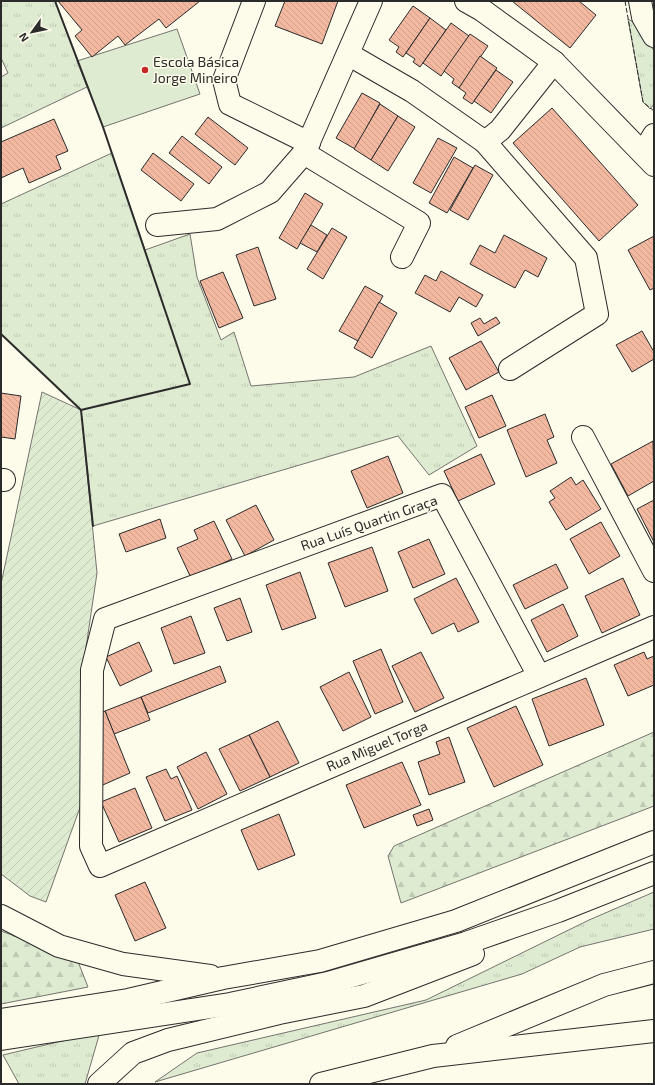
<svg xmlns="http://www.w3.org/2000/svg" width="655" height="1085" font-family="'Exo 2',sans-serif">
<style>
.grass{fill:url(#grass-tufts);stroke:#74746e}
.forest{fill:url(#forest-firs);stroke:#74746e}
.garden{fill:url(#garden-furrows);stroke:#74746e}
.pitch{fill:#deebd1;stroke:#74746e}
.building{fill:url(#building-back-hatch);stroke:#2b2b2b}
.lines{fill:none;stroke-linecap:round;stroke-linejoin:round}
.minor-casing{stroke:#2b2b2b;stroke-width:24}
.highway-casing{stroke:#2b2b2b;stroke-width:24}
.minor{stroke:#fdfbea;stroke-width:22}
.highway{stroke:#fdfbea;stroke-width:22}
.fence{stroke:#2b2b2b;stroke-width:1;stroke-dasharray:5 2;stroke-linecap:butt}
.wall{stroke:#2b2b2b;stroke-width:2}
.poi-dot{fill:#c62828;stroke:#fdfbea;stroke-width:1.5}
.labels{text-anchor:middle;stroke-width:3;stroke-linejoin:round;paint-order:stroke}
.poi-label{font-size:14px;fill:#2b2b2b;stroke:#fdfbea;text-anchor:start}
.street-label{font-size:14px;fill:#2b2b2b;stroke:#fdfbea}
</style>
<defs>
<pattern id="grass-tufts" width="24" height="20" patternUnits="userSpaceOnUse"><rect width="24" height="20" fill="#deebd1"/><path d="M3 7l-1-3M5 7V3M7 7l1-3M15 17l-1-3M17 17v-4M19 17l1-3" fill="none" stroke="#bfcab4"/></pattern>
<pattern id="forest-firs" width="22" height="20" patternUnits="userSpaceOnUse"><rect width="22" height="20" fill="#deebd1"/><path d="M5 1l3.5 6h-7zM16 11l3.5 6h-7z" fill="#bfcab4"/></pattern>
<pattern id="garden-furrows" width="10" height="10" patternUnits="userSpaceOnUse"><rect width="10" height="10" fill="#deebd1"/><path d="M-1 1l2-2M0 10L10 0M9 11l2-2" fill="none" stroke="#bfcab4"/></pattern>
<pattern id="building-back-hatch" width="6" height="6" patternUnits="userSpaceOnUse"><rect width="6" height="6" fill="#f2b8a0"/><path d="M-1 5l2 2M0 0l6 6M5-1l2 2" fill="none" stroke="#d09e8a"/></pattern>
</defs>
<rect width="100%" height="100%" fill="#fdfbea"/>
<g class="grass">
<polygon points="1,1 55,1 87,87 1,128 1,77 8,73 1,58"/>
<polygon points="628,19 638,25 654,51 654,104 650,109 643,102"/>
<polygon points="112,153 145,250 190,234 197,277 221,340 234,332 251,386 354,377 431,346 477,446 429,475 398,436 93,526 81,410 1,334 1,204"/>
<polygon points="654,892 654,929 580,947 522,974 155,1082 197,1053 426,1000 589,920"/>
<polygon points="100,1032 85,1084 19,1084 3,1055"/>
</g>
<g class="forest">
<polygon points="654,732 654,806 401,903 388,856 394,846"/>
<polygon points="1,931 77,959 88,987 1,1004"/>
</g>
<polygon class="garden" points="42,392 81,410 97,573 83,668 83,799 46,902 30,896 1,874 1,584"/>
<polygon class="pitch" points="177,29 200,94 103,127 77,61"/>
<g class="building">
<polygon points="58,1 200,1 166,28 159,19 125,45 118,36 92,57 75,36 82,30"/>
<polygon points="285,1 338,1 322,44 275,26"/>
<polygon points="512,1 579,1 596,15 570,48"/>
<polygon points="413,6 430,18 403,57 396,52 399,47 389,40"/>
<polygon points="430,18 446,30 420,67 413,62 415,59 406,53"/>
<polygon points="451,23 469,36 441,76 423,63"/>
<polygon points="470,34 488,46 459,88 452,83 454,79 444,71"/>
<polygon points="480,56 497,68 472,104 463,98 466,93 459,88"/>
<polygon points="496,70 513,82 491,113 474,101"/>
<polygon points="362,93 380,103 355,149 336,138"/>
<polygon points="380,104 398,116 371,160 354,149"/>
<polygon points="552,108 638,205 599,241 513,143"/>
<polygon points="398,116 415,127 388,171 371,160"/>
<polygon points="208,117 248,148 235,165 195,134"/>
<polygon points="54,119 68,151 56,156 61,169 29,183 23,168 1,178 1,142"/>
<polygon points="182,136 222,167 209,184 169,153"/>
<polygon points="438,138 457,148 431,193 413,183"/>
<polygon points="153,153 194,184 181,201 141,170"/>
<polygon points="454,157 473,168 447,213 429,203"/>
<polygon points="475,165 493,175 468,220 450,210"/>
<polygon points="305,193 323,204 297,249 279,238"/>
<polygon points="311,225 327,235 317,252 300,243"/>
<polygon points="332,228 347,237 323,279 307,269"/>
<polygon points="504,235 547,258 538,277 525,270 515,288 470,264 480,245 495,253"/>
<polygon points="654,236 654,288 650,290 628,250"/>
<polygon points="258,247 276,299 254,306 236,255"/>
<polygon points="441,271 483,295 476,307 459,297 450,312 415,293 425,275 436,281"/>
<polygon points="223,272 243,318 219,328 200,281"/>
<polygon points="365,286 383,296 358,341 339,331"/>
<polygon points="379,302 397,313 372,358 354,348"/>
<polygon points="496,317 500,323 478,336 471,323 480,318 484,324"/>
<polygon points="642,331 654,352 654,359 632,372 616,345"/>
<polygon points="481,341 499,372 466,390 449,358"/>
<polygon points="1,393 21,396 15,439 1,437"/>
<polygon points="492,395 506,426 479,438 465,407"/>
<polygon points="545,414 554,437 547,440 557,463 526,477 507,430"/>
<polygon points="653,441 654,481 628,496 611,464"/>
<polygon points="481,454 495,484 458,501 444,471"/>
<polygon points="388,456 403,493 367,508 351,471"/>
<polygon points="571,477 576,485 583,480 601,509 566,530 549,502 555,498 550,491"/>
<polygon points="654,500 654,542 637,509"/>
<polygon points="256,505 274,540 245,556 226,520"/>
<polygon points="160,519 166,538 126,552 119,534"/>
<polygon points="214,521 232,559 191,578 177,548 198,539 194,530"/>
<polygon points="601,522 620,556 589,574 570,539"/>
<polygon points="429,539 445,574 413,588 398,552"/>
<polygon points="372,547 388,591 345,607 328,563"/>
<polygon points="556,564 568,588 525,609 513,585"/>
<polygon points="300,572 316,618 282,630 266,585"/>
<polygon points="456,578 479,622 458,632 454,623 432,634 414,599"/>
<polygon points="623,578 640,615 602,633 585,596"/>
<polygon points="240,598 252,632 227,641 214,608"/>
<polygon points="563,604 578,636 547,652 531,620"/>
<polygon points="191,616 205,653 174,664 161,628"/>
<polygon points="139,642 152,671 120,686 106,657"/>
<polygon points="381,649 403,702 375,714 353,661"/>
<polygon points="421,652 444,698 415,712 392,666"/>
<polygon points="644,652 647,659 654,656 654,685 628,696 614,665"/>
<polygon points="220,666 226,682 148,713 141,697"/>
<polygon points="349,672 371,717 343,731 320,687"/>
<polygon points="586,678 604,725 549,746 532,699"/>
<polygon points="141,697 150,720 114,734 105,711"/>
<polygon points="516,706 543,765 494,787 467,728"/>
<polygon points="105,711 130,773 96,788 92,717"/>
<polygon points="278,721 299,763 270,777 249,735"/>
<polygon points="249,735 270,777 240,791 219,749"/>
<polygon points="449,737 465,782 429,795 418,762 440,754 436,742"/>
<polygon points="206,752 227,794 198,809 177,767"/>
<polygon points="402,762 421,805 364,828 346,785"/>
<polygon points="166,769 171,779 177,776 192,810 165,821 146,777"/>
<polygon points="135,788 152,828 119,842 101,802"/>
<polygon points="429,809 433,820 417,826 413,815"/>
<polygon points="279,814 295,855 258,870 241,830"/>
<polygon points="145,882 166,928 135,941 115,895"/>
</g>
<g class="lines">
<defs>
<g id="minor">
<polyline points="254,1 224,80 230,104 309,143"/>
<polyline points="466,1 482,10 554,62 654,165"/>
<polyline points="640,1 643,17 654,36"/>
<polyline points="348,54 412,91 485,142 500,130 554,62"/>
<polyline points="485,142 586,258 597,314 510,369"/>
<polyline points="304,153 419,223 402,257"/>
<polyline points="643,153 654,135"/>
<polyline points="157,225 217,219 270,192 304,153 371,1"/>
<polyline points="583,437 654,571"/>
<polyline points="1,480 4,480"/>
<polyline points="539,676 442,495 105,619 92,670 91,846 100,866 654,627"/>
</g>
<g id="highway">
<polyline points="1,916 59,946 123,964 210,976"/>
<polyline points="1,1020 128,1000 223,978 320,961 456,921 654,842"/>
<polyline points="1,1039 230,1004 328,983 466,943 558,911 654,873"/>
<polyline points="457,1046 604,985 654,972"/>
<polyline points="99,1084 133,1053 168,1040 279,1013 364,996 473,954"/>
<polyline points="321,1084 433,1056 654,1031"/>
</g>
</defs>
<use href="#minor" class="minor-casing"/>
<use href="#highway" class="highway-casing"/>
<use href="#minor" class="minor"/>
<use href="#highway" class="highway"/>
<polyline class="fence" points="625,1 643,102 654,111"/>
<g class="wall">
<polyline points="55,1 103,127 190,384 81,410 93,526"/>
<polyline points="1,334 81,410"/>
</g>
</g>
<circle class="poi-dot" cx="145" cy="70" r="4"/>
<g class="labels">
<g class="poi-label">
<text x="153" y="67">Escola Básica<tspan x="153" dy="16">Jorge Mineiro</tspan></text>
</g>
<g class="street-label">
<text transform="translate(369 523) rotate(-19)" y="5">Rua Luís Quartin Graça</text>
<text transform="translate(377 746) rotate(-23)" y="5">Rua Miguel Torga</text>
</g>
</g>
<rect width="655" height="1085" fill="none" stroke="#2b2b2b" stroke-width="4"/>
<g transform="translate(32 32) rotate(237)" stroke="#fdfbea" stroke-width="3" paint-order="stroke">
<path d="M0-3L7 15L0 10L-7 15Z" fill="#2b2b2b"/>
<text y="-6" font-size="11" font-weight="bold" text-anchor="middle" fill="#2b2b2b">N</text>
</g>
</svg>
